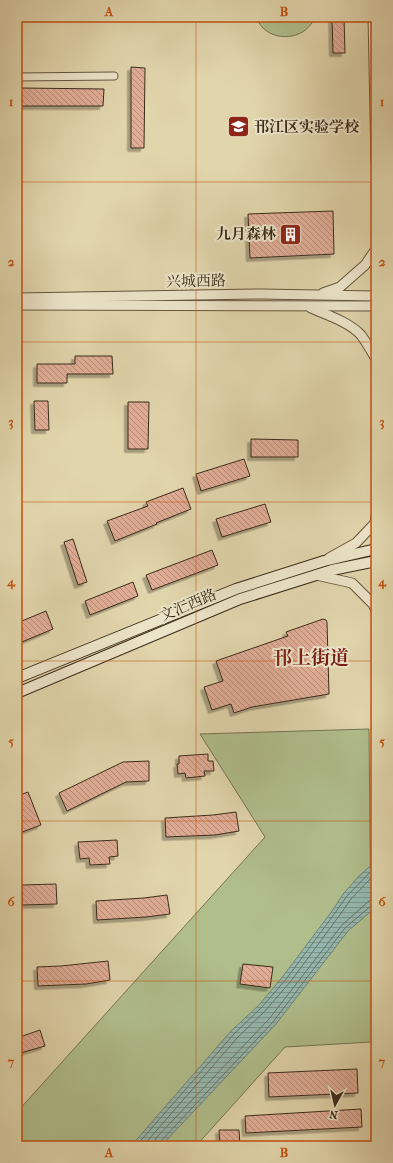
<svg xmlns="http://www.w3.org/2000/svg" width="393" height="1163" font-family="'IM FELL French Canon','Noto Serif SC',serif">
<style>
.park{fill:#b0be8c;stroke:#757452}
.water{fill:url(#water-rules);stroke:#718074}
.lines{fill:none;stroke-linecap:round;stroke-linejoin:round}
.shore{stroke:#687264;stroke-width:1}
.building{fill:url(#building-back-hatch);stroke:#3a2b19;filter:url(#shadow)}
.minor-casing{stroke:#64563e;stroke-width:9}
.tertiary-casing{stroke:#64563e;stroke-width:11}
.secondary-casing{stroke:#3a2b19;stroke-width:12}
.minor{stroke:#ece4c9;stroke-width:7}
.tertiary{stroke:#ece4c9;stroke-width:9}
.secondary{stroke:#ece4c9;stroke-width:10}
.grid{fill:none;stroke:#c5500f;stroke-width:1;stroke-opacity:0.55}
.labels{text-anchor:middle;stroke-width:4;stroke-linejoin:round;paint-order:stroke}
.poi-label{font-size:15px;font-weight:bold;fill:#3a2b19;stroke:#ece4c9;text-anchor:start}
.street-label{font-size:15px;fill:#3a2b19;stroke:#ece4c9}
.district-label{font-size:19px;font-weight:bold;fill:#7a1f14;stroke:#ece4c9}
.neatline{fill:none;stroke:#c5500f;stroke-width:1.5}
.grid-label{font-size:13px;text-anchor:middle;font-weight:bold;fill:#c5500f}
</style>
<defs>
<pattern id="water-rules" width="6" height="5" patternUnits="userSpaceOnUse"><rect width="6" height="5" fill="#95b8b0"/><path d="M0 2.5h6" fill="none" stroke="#7b968e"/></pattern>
<pattern id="building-back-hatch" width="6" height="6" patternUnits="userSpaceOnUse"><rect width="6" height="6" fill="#e1ad97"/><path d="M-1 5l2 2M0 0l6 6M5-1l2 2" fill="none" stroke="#b78d7a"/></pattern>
<filter id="shadow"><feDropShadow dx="-3.5" dy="3.5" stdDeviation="0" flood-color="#0004"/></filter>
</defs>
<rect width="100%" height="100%" fill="#e1d5ac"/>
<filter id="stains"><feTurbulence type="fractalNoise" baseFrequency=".005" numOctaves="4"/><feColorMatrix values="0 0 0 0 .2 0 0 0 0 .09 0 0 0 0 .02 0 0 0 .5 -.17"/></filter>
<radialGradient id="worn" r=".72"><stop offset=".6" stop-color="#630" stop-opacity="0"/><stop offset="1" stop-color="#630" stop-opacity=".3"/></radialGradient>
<g class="park">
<path d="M 257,17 L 315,17 C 307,38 279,43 263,28 C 260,25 258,21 257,17 Z"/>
<polygon points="369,729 372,1042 285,1047 196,1146 17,1146 17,1112 265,837 200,734"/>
</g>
<polygon class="water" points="376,861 376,907 348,931 276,1024 161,1146 131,1146 231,1031 259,1005 284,975 332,911 344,893 359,876"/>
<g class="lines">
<g class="shore">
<polyline points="136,1146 234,1034 262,1007 287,978 335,913 347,896 376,866"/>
<polyline points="143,1146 238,1037 265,1011 291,981 339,916 351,899 376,873"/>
<polyline points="153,1146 154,1142 156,1138 269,1019 342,925 369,901 376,899"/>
<polyline points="159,1146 160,1142 273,1022 345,928 372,905 376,904"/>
</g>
</g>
<g class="building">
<polygon points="332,17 344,17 345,53 333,53"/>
<polygon points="131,67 145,68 144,148 131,148"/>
<polygon points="21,88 104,89 103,106 21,106"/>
<polygon points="333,211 334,254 250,258 248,214"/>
<polygon points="75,356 112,356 113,374 67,374 67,383 37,383 37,364 75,364"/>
<polygon points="34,401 48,401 49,430 35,430"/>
<polygon points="128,402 149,402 148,449 128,449"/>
<polygon points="251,439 298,440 298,457 251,457"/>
<polygon points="244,459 250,476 201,491 196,474"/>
<polygon points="183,488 191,509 156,523 157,524 115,541 107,521 148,506 146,502"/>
<polygon points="265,504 271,522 222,537 216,519"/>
<polygon points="73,539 87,582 78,585 64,542"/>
<polygon points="212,550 218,565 152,590 146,575"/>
<polygon points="133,582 138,596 90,615 85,601"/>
<polygon points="46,611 53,629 17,644 17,623"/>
<polygon points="323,619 326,620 327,622 329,694 252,707 234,713 231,704 212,710 204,687 223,681 216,661 288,636 286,632"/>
<polygon points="208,754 208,761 213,761 214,771 204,771 205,776 186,778 185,773 178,774 177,764 179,764 179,756"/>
<polygon points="149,761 149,781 126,782 67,811 59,793 123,762"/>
<polygon points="28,792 41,825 17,834 17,796"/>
<polygon points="236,812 239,831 215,835 166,837 165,818 213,815"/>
<polygon points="117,840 118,856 109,857 110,864 90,865 89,858 80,859 78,842"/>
<polygon points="56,884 57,904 22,905 22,885"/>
<polygon points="167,895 170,914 146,917 97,920 96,901 144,898"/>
<polygon points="108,961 110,980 86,984 38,986 37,967 61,966"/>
<polygon points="243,964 273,967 270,988 240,984"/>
<polygon points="40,1030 45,1046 17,1054 17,1038"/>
<polygon points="357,1069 358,1093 269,1097 268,1073"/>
<polygon points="361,1109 362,1127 246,1133 245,1116"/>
<polygon points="219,1130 239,1130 240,1146 220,1146"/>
</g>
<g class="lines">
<defs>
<polyline id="minor" points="17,77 114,76"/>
<g id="tertiary">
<polyline points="373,17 376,162"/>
<polyline points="323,293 340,287 365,265 376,249"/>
<polyline points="17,298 261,294 376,296"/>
<polyline points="17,305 376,306"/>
<path d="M 311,308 C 327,315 349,322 361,335 C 367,343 371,351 376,359"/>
<polyline points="329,558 356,543 375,523 376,517"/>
<polyline points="316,575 352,583 373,604 376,610"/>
</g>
<g id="secondary">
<polyline points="17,678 236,589 324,561 376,549"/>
<polyline points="17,693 240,599 332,570 376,561"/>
</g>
</defs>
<use href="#minor" class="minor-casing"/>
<use href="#tertiary" class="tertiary-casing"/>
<use href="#secondary" class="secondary-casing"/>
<use href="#minor" class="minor"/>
<use href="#tertiary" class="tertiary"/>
<use href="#secondary" class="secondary"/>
</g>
<path class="grid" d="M 196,17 L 196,1146M 17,182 L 376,182M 17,342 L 376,342M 17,502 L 376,502M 17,661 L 376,661M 17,821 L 376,821M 17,981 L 376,981"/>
<defs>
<symbol id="school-square" viewBox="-11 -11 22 22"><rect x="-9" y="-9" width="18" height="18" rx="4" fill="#8f2418" stroke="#ece4c9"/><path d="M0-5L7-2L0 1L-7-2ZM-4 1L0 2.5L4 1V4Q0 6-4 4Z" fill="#fff"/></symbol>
<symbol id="building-square" viewBox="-11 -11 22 22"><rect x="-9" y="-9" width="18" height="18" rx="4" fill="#8f2418" stroke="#ece4c9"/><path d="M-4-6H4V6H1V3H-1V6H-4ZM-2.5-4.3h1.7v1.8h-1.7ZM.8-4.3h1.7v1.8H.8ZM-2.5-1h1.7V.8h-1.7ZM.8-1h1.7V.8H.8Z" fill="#fff"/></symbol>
</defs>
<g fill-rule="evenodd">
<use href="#school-square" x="226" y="114" width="25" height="25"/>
<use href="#building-square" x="278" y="222" width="25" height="25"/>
</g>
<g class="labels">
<g class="poi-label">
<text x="254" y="132">邗江区实验学校</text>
<text x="276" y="239" text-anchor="end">九月森林</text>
</g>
<g class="street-label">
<text transform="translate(196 281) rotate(-1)" y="5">兴城西路</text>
<text transform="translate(188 605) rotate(-23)" y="5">文汇西路</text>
</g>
<g class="district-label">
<text x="311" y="664">邗上街道</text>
</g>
</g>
<rect width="393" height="1163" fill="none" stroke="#e1d5ac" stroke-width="44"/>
<g transform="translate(335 1105) rotate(188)" stroke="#ece4c9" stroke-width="3" paint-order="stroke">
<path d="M0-3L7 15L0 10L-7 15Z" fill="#3a2b19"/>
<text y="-6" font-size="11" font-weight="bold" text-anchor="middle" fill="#3a2b19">N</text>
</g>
<rect x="22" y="22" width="349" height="1119" class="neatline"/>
<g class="grid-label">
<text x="109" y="16">A</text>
<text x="284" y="16">B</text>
<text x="11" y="106">1</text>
<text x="382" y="106">1</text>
<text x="11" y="266">2</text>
<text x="382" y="266">2</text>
<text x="11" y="426">3</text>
<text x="382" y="426">3</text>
<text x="11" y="586">4</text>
<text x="382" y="586">4</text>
<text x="11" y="746">5</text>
<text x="382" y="746">5</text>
<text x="11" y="906">6</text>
<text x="382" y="906">6</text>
<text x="11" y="1066">7</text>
<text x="382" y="1066">7</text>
<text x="109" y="1157">A</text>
<text x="284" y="1157">B</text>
</g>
<rect width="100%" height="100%" filter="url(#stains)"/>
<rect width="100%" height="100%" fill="url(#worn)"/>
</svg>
